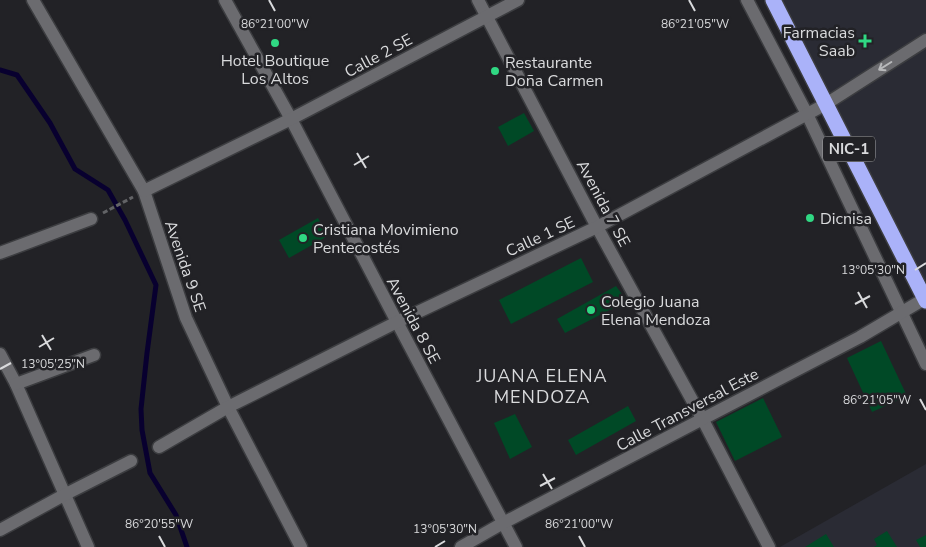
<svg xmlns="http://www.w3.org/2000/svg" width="926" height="547" font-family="'Nunito Sans',sans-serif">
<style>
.built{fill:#2a2b34}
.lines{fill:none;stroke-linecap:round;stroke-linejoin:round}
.stream{stroke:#08002f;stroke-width:5}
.building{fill:#004926}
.street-casing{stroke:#3c3d40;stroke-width:15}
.highway-casing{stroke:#3c3d40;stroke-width:18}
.path{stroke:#626366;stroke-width:3;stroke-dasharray:5 2.5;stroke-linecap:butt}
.street{stroke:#6b6b6f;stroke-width:12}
.highway{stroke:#aab2f9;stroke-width:15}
.oneway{stroke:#b8b9bb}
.ticks{fill:none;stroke:#d9dadc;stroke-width:2}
.poi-dot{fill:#30d883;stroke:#222226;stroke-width:2}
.labels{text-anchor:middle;stroke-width:5;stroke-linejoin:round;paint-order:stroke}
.shield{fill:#222226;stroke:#a2a3a5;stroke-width:1}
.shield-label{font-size:15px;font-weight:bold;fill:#d9dadc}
.poi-label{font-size:16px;fill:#d9dadc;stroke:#222226;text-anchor:start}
.street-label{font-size:16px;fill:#d9dadc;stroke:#222226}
.neighbourhood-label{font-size:18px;letter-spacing:1px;fill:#d9dadc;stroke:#222226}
.ticks-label{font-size:12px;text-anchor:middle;fill:#d9dadc;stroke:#222226;stroke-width:5;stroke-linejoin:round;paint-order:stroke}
</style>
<rect width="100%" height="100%" fill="#222226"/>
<g class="built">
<polygon points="772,0 926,0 926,306"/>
<polygon points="926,464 926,547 780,547"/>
</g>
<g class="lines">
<polyline class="stream" points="0,70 17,75 50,123 75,169 108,190 125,220 156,285 147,353 141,409 142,430 150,473 176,515 187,547"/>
</g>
<g class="building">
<polygon points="524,113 534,131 508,146 498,127"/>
<polygon points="318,218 328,236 289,258 279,240"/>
<polygon points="581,258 593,282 511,324 499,300"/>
<polygon points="616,286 627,301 565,333 557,319"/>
<polygon points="881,341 907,396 872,412 847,358"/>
<polygon points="763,398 782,437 735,461 716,422"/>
<polygon points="628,406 636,421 576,455 568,440"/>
<polygon points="515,414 532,447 510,459 494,423"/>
<polygon points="887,531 897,547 874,547 877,545 874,539"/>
<polygon points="826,534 834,547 805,547"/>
<polygon points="926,535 926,547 920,547 916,540"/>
</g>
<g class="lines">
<defs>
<g id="street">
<polyline points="33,0 144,191 186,318 228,407 301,547"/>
<polyline points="225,0 291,119 397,322 516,547"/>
<polyline points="478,0 597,227 703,420 769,547"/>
<polyline points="747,0 807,114 926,364"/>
<polyline points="144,191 291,119 518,0"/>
<polyline points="0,253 91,219"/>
<polyline points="0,354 16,384 88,547"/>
<polyline points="16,384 94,355"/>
<polyline points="159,447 228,407 397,322 597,227 826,104 926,40"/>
<polyline points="0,530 64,495 131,461"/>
<polyline points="461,547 503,523 860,337 926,298"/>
</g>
<polyline id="highway" points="773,0 926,301"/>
</defs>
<use href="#street" class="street-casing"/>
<use href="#highway" class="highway-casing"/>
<polyline class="path" points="103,213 133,197"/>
<use href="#street" class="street"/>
<use href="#highway" class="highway"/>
</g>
<defs><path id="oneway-shaft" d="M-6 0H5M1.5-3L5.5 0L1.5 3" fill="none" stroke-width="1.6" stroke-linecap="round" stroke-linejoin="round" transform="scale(1.25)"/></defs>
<use class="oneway" href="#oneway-shaft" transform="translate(885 66) rotate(148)"/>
<path class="ticks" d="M 269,0 L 275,11M 689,0 L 695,11M 357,153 L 366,168M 354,165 L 369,156M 915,270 L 926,263M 858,292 L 867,308M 855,304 L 870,296M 42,335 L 51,350M 39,347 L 54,338M 0,369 L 11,363M 920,399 L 926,410M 543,474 L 552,489M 540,486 L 555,478M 159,536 L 165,547M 579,536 L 585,547M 435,547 L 445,541"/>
<g class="poi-dot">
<path d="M862.5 33.5h5v5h5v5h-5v5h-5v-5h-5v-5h5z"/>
<circle cx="275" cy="43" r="5"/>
<circle cx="495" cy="71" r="5"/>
<circle cx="810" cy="218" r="5"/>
<circle cx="303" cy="238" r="5"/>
<circle cx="591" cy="310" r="5"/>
</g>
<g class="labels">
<rect class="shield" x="823" y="136.5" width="52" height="25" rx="4"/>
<g class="shield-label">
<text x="849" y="154">NIC-1</text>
</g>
<g class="poi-label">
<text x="855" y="38" text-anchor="end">Farmacias<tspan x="855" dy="18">Saab</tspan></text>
<text x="275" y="66" text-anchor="middle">Hotel Boutique<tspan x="275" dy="18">Los Altos</tspan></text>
<text x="505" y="68">Restaurante<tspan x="505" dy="18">Doña Carmen</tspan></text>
<text x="820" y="224">Dicnisa</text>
<text x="313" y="235">Cristiana Movimieno<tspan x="313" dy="18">Pentecostés</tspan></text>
<text x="601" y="307">Colegio Juana<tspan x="601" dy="18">Elena Mendoza</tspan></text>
</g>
<g class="street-label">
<text transform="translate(378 55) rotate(-28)" y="6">Calle 2 SE</text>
<text transform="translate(604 203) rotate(62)" y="6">Avenida 7 SE</text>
<text transform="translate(540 236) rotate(-25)" y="6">Calle 1 SE</text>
<text transform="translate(186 266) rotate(71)" y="6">Avenida 9 SE</text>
<text transform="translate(414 320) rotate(62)" y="6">Avenida 8 SE</text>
<text transform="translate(687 409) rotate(-28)" y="6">Calle Transversal Este</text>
</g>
<g class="neighbourhood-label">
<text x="542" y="382">JUANA ELENA<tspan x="542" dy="21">MENDOZA</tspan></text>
</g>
</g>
<g class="ticks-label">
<text x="695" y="28">86°21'05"W</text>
<text x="275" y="28">86°21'00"W</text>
<text x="873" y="274">13°05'30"N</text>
<text x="53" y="368">13°05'25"N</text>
<text x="877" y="404">86°21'05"W</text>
<text x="159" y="528">86°20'55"W</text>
<text x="579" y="528">86°21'00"W</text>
<text x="445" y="533">13°05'30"N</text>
</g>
</svg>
